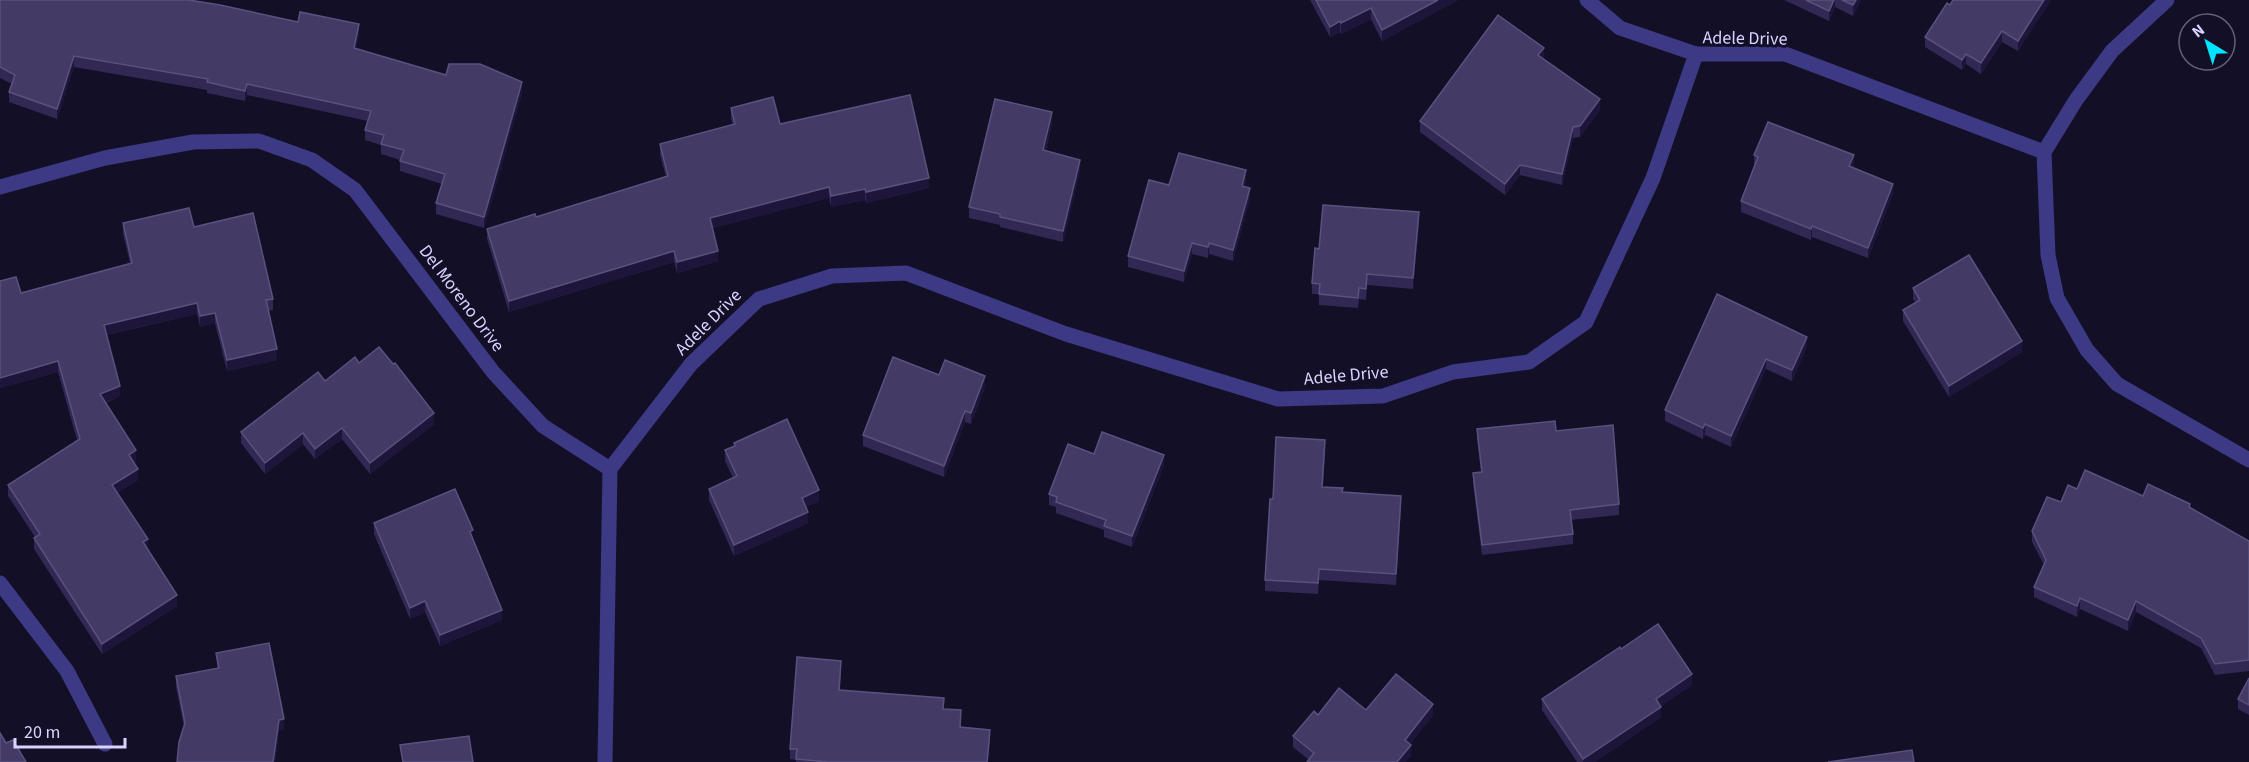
<svg xmlns="http://www.w3.org/2000/svg" width="2249" height="762" font-family="'Source Sans 3',sans-serif">
<style>
.lines{fill:none;stroke-linecap:round;stroke-linejoin:round}
.minor{stroke:#3d3a85;stroke-width:15}
.wall{fill:#312854}
.shaded-wall{fill:#1d163a}
.building{fill:#433a66;stroke:#5a527e;stroke-width:1.5}
.labels{text-anchor:middle;stroke-width:6;stroke-linejoin:round;paint-order:stroke}
.street-label{font-size:18px;fill:#d9d4ff;stroke:#130f26}
</style>
<rect width="100%" height="100%" fill="#130f26"/>
<g class="lines">
<g class="minor">
<polyline points="1587,0 1620,28 1696,54 1785,54 2044,152"/>
<polyline points="2167,0 2112,51 2076,100 2044,152 2048,255 2057,298 2087,350 2117,384 2249,460"/>
<polyline points="0,187 105,158 193,142 259,141 312,160 355,190 493,372 543,426 610,469"/>
<polyline points="610,469 691,364 759,299 832,276 906,273 1066,334 1278,399 1383,396 1453,372 1529,362 1586,322 1653,178 1696,54"/>
<polyline points="0,583 67,671 105,744"/>
<polyline points="605,762 610,469"/>
</g>
</g>
<g class="wall">
<polygon points="0,0 359,34 356,49 446,75 522,93 484,228 436,214 436,203 442,184 400,171 400,160 381,154 381,145 365,140 365,130 368,121 247,95 245,101 207,93 207,90 74,67 57,119 9,102 9,92 12,84 0,78"/>
<polygon points="1310,0 1458,0 1382,41 1371,19 1341,34 1340,32 1330,37"/>
<polygon points="1784,0 1861,0 1853,16 1835,7 1829,21"/>
<polygon points="2051,0 2018,51 2002,42 1981,74 1966,64 1962,70 1925,47 1925,37 1950,5"/>
<polygon points="1543,58 1600,110 1580,137 1573,138 1562,185 1520,175 1505,195 1420,132 1420,121"/>
<polygon points="731,108 780,124 929,188 866,203 865,200 831,207 829,198 712,228 718,261 677,273 674,262 509,312 487,239 487,229 536,217 666,177 660,155 660,144 733,125 731,119"/>
<polygon points="1052,123 1046,151 1080,170 1063,242 1000,227 1000,225 969,218 969,207"/>
<polygon points="1754,155 1854,165 1853,168 1893,194 1868,258 1812,237 1811,240 1741,212 1741,201 1754,166"/>
<polygon points="1246,181 1245,186 1250,198 1233,261 1209,254 1208,258 1192,254 1184,282 1128,267 1128,256 1169,185"/>
<polygon points="123,223 194,227 273,299 273,310 268,311 277,360 227,371 215,323 200,327 197,314 106,335 120,396 106,403 136,461 134,463 138,480 117,493 177,606 102,654 34,549 34,538 35,537 8,496 8,485 77,440 58,372 0,388 0,281 21,293 130,263 123,234"/>
<polygon points="1419,223 1413,289 1367,285 1366,300 1359,299 1358,308 1319,305 1319,294 1312,294 1312,283 1319,249"/>
<polygon points="1913,288 2022,352 1949,397 1903,321 1903,310 1916,303 1913,299"/>
<polygon points="1717,294 1807,347 1792,381 1766,369 1731,447 1705,435 1703,439 1665,421 1665,410"/>
<polygon points="359,363 434,424 370,474 342,439 315,459 303,444 265,474 241,443 241,432 325,381"/>
<polygon points="939,375 985,387 971,424 965,422 944,477 863,446 863,435"/>
<polygon points="1477,429 1556,431 1619,504 1619,515 1571,520 1573,534 1573,544 1482,555 1473,484 1473,473 1481,472 1477,439"/>
<polygon points="734,443 819,501 806,507 808,523 734,556 709,500 709,489 733,478 725,461 725,450 734,446"/>
<polygon points="1325,451 1323,487 1401,507 1396,585 1319,580 1318,594 1265,591 1265,580 1273,499"/>
<polygon points="1094,454 1164,465 1132,547 1104,537 1104,530 1056,513 1056,507 1049,505 1049,494"/>
<polygon points="2077,489 2143,496 2190,508 2249,541 2249,671 2215,675 2201,648 2136,612 2128,631 2080,609 2077,617 2034,597 2034,587 2044,565 2032,542 2032,531 2061,502"/>
<polygon points="374,523 473,539 502,620 440,646 425,612 410,619 374,534"/>
<polygon points="216,653 284,729 279,731 275,762 177,762 184,727 176,687 176,676 217,668"/>
<polygon points="841,671 840,690 944,709 961,721 961,728 990,741 988,762 796,762 796,760 790,759 790,749"/>
<polygon points="2249,678 2249,715 2238,709 2238,699"/>
<polygon points="1692,685 1661,706 1661,717 1595,762 1577,762 1542,710 1542,699"/>
<polygon points="1366,710 1433,715 1410,744 1411,756 1309,760 1293,747 1293,736 1318,715"/>
</g>
<g class="shaded-wall">
<polygon points="1438,0 1458,0 1382,41 1382,30"/>
<polygon points="1834,0 1835,0 1835,7 1829,21 1829,11"/>
<polygon points="1856,0 1861,0 1853,16 1853,5"/>
<polygon points="2044,0 2051,0 2018,51 2018,41"/>
<polygon points="1371,8 1371,19 1341,34 1341,23"/>
<polygon points="1340,21 1340,32 1330,37 1330,27"/>
<polygon points="359,24 359,34 354,59 354,48"/>
<polygon points="2002,31 2002,42 1981,74 1981,63"/>
<polygon points="1544,48 1544,58 1538,55"/>
<polygon points="1966,54 1966,64 1962,70 1962,60"/>
<polygon points="74,56 74,67 57,119 57,109"/>
<polygon points="522,82 522,93 484,228 484,217"/>
<polygon points="247,84 247,95 245,101 245,91"/>
<polygon points="1600,99 1600,110 1580,137 1580,126"/>
<polygon points="1052,112 1052,123 1043,161 1043,150"/>
<polygon points="1573,127 1573,138 1562,185 1562,174"/>
<polygon points="1854,155 1854,165 1849,177 1849,166"/>
<polygon points="1080,160 1080,170 1063,242 1063,231"/>
<polygon points="1520,165 1520,175 1505,195 1505,184"/>
<polygon points="1246,170 1246,181 1242,196 1242,186"/>
<polygon points="929,178 929,188 866,203 866,192"/>
<polygon points="1893,184 1893,194 1868,258 1868,248"/>
<polygon points="829,187 829,198 710,229 710,218"/>
<polygon points="1250,188 1250,198 1233,261 1233,250"/>
<polygon points="865,189 865,200 831,207 831,196"/>
<polygon points="1419,212 1419,223 1413,289 1413,278"/>
<polygon points="1812,226 1812,237 1811,240 1811,229"/>
<polygon points="1192,243 1192,254 1184,282 1184,271"/>
<polygon points="1209,243 1209,254 1208,258 1208,247"/>
<polygon points="674,251 674,262 509,312 509,301"/>
<polygon points="718,251 718,261 677,273 677,262"/>
<polygon points="197,303 197,314 104,335 104,325"/>
<polygon points="215,313 215,323 200,327 200,316"/>
<polygon points="1807,337 1807,347 1792,381 1792,370"/>
<polygon points="2022,341 2022,352 1949,397 1949,386"/>
<polygon points="277,349 277,360 227,371 227,360"/>
<polygon points="1766,359 1766,369 1731,447 1731,436"/>
<polygon points="58,361 58,372 0,388 0,378"/>
<polygon points="985,376 985,387 971,424 971,413"/>
<polygon points="120,386 120,396 100,405 100,394"/>
<polygon points="965,411 965,422 944,477 944,466"/>
<polygon points="434,413 434,424 370,474 370,463"/>
<polygon points="1705,424 1705,435 1703,439 1703,428"/>
<polygon points="342,428 342,439 315,459 315,449"/>
<polygon points="303,433 303,444 265,474 265,463"/>
<polygon points="136,450 136,461 129,466 129,455"/>
<polygon points="1164,455 1164,465 1132,547 1132,536"/>
<polygon points="138,469 138,480 112,496 112,485"/>
<polygon points="819,490 819,501 802,509 802,498"/>
<polygon points="1401,496 1401,507 1396,585 1396,574"/>
<polygon points="808,512 808,523 734,556 734,545"/>
<polygon points="148,539 148,550 143,542"/>
<polygon points="177,595 177,606 102,654 102,644"/>
<polygon points="2080,598 2080,609 2077,617 2077,606"/>
<polygon points="425,601 425,612 410,619 410,608"/>
<polygon points="2136,601 2136,612 2128,631 2128,620"/>
<polygon points="502,610 502,620 440,646 440,635"/>
<polygon points="1692,674 1692,685 1656,710 1656,699"/>
<polygon points="1433,704 1433,715 1405,751 1405,740"/>
<polygon points="1661,707 1661,717 1595,762 1583,762 1583,759"/>
<polygon points="284,719 284,729 279,731 275,762 273,762 279,720"/>
<polygon points="1411,745 1411,756 1406,762 1397,762"/>
</g>
<g class="building">
<polygon points="0,0 189,0 220,5 298,22 300,12 359,24 354,48 446,75 449,64 480,64 522,82 484,217 436,203 445,174 400,161 404,150 381,144 384,135 365,130 371,111 247,84 245,91 207,82 208,79 74,56 57,109 9,92 15,75 0,67"/>
<polygon points="1316,0 1438,0 1382,30 1371,8 1341,23 1340,21 1330,27"/>
<polygon points="1806,0 1834,0 1829,11"/>
<polygon points="1842,0 1856,0 1853,5"/>
<polygon points="1953,0 2044,0 2018,41 2002,31 1981,63 1966,54 1962,60 1925,37 1947,3 1950,5"/>
<polygon points="1498,15 1544,48 1538,55 1600,99 1580,126 1573,127 1562,174 1520,165 1505,184 1420,121"/>
<polygon points="910,95 929,178 866,192 865,189 831,196 829,187 710,218 718,251 677,262 674,251 509,301 487,229 535,214 536,217 668,176 660,144 735,124 731,108 773,97 780,124"/>
<polygon points="995,99 1052,112 1043,150 1080,160 1063,231 1000,217 1000,214 969,207"/>
<polygon points="1768,122 1854,155 1849,166 1893,184 1868,248 1812,226 1811,229 1741,201 1758,157 1754,155"/>
<polygon points="1179,153 1246,170 1242,186 1250,188 1233,250 1209,243 1208,247 1192,243 1184,271 1128,256 1149,180 1169,185"/>
<polygon points="1323,205 1419,212 1413,278 1367,274 1366,289 1359,288 1358,298 1319,294 1320,284 1312,283 1315,248 1319,249"/>
<polygon points="189,208 194,227 253,213 273,299 266,300 277,349 227,360 215,313 200,316 197,303 104,325 120,386 100,394 136,450 129,455 138,469 112,485 148,539 143,542 177,595 102,644 34,538 40,534 8,485 80,439 58,361 0,378 0,281 16,277 21,293 132,263 123,223"/>
<polygon points="1969,255 2022,341 1949,386 1903,310 1920,300 1913,288"/>
<polygon points="1717,294 1807,337 1792,370 1766,359 1731,436 1705,424 1703,428 1665,410"/>
<polygon points="379,347 393,364 395,363 434,413 370,463 342,428 315,449 303,433 265,463 241,432 318,372 325,381 355,357 359,363"/>
<polygon points="893,357 939,375 945,360 985,376 971,413 965,411 944,466 863,435"/>
<polygon points="787,419 819,490 802,498 808,512 734,545 709,489 737,476 725,450 735,446 734,443"/>
<polygon points="1555,421 1556,431 1613,425 1619,504 1570,510 1573,534 1482,545 1473,473 1482,472 1477,429"/>
<polygon points="1102,432 1164,455 1132,536 1104,526 1106,520 1056,502 1057,497 1049,494 1068,444 1094,454"/>
<polygon points="1276,437 1325,440 1322,487 1343,488 1342,492 1401,496 1396,574 1319,569 1318,583 1265,580 1270,499 1273,499"/>
<polygon points="2085,470 2143,496 2148,484 2190,504 2189,507 2249,541 2249,660 2215,664 2201,638 2136,601 2128,620 2080,598 2077,606 2034,587 2046,560 2032,531 2047,497 2061,502 2068,485 2077,489"/>
<polygon points="455,489 473,530 470,532 502,610 440,635 425,601 410,608 374,523"/>
<polygon points="1658,624 1692,674 1656,699 1661,707 1583,759 1542,699 1620,647 1621,649"/>
<polygon points="269,643 284,719 279,720 273,762 177,762 179,742 185,723 176,676 219,668 216,653"/>
<polygon points="797,657 841,661 839,690 944,698 943,709 961,710 960,727 990,730 987,762 828,762 796,759 797,749 790,749"/>
<polygon points="1396,674 1433,704 1405,740 1411,745 1397,762 1307,762 1314,753 1293,736 1314,711 1318,715 1339,688 1366,710"/>
<polygon points="2249,678 2249,705 2238,699"/>
<polygon points="0,733 6,743 13,740 26,762 0,762"/>
<polygon points="469,736 473,762 403,762 400,745"/>
<polygon points="1912,750 1914,762 1828,762"/>
</g>
<g class="labels">
<g class="street-label">
<text transform="translate(1745 38) rotate(1)" y="6">Adele Drive</text>
<text transform="translate(462 298) rotate(53)" y="6">Del Moreno Drive</text>
<text transform="translate(708 322) rotate(-45)" y="6">Adele Drive</text>
<text transform="translate(1346 375) rotate(-5)" y="6">Adele Drive</text>
</g>
</g>
<g transform="translate(2207 42) rotate(322)"><circle r="28" fill="#130f26" stroke="#625e7d" stroke-width="1.5"/>
<path d="M0-4.5L10 22L0 15L-10 22Z" fill="#00e5ff"/>
<text y="-9" font-size="16" font-weight="bold" text-anchor="middle" fill="#d9d4ff">N</text>
</g>
<path d="M15 738v9h110v-9" fill="none" stroke="#d9d4ff" stroke-width="3"/>
<text x="24" y="738" font-size="18" fill="#d9d4ff" stroke="#130f26" stroke-width="4.5" paint-order="stroke">20 m</text>
</svg>
